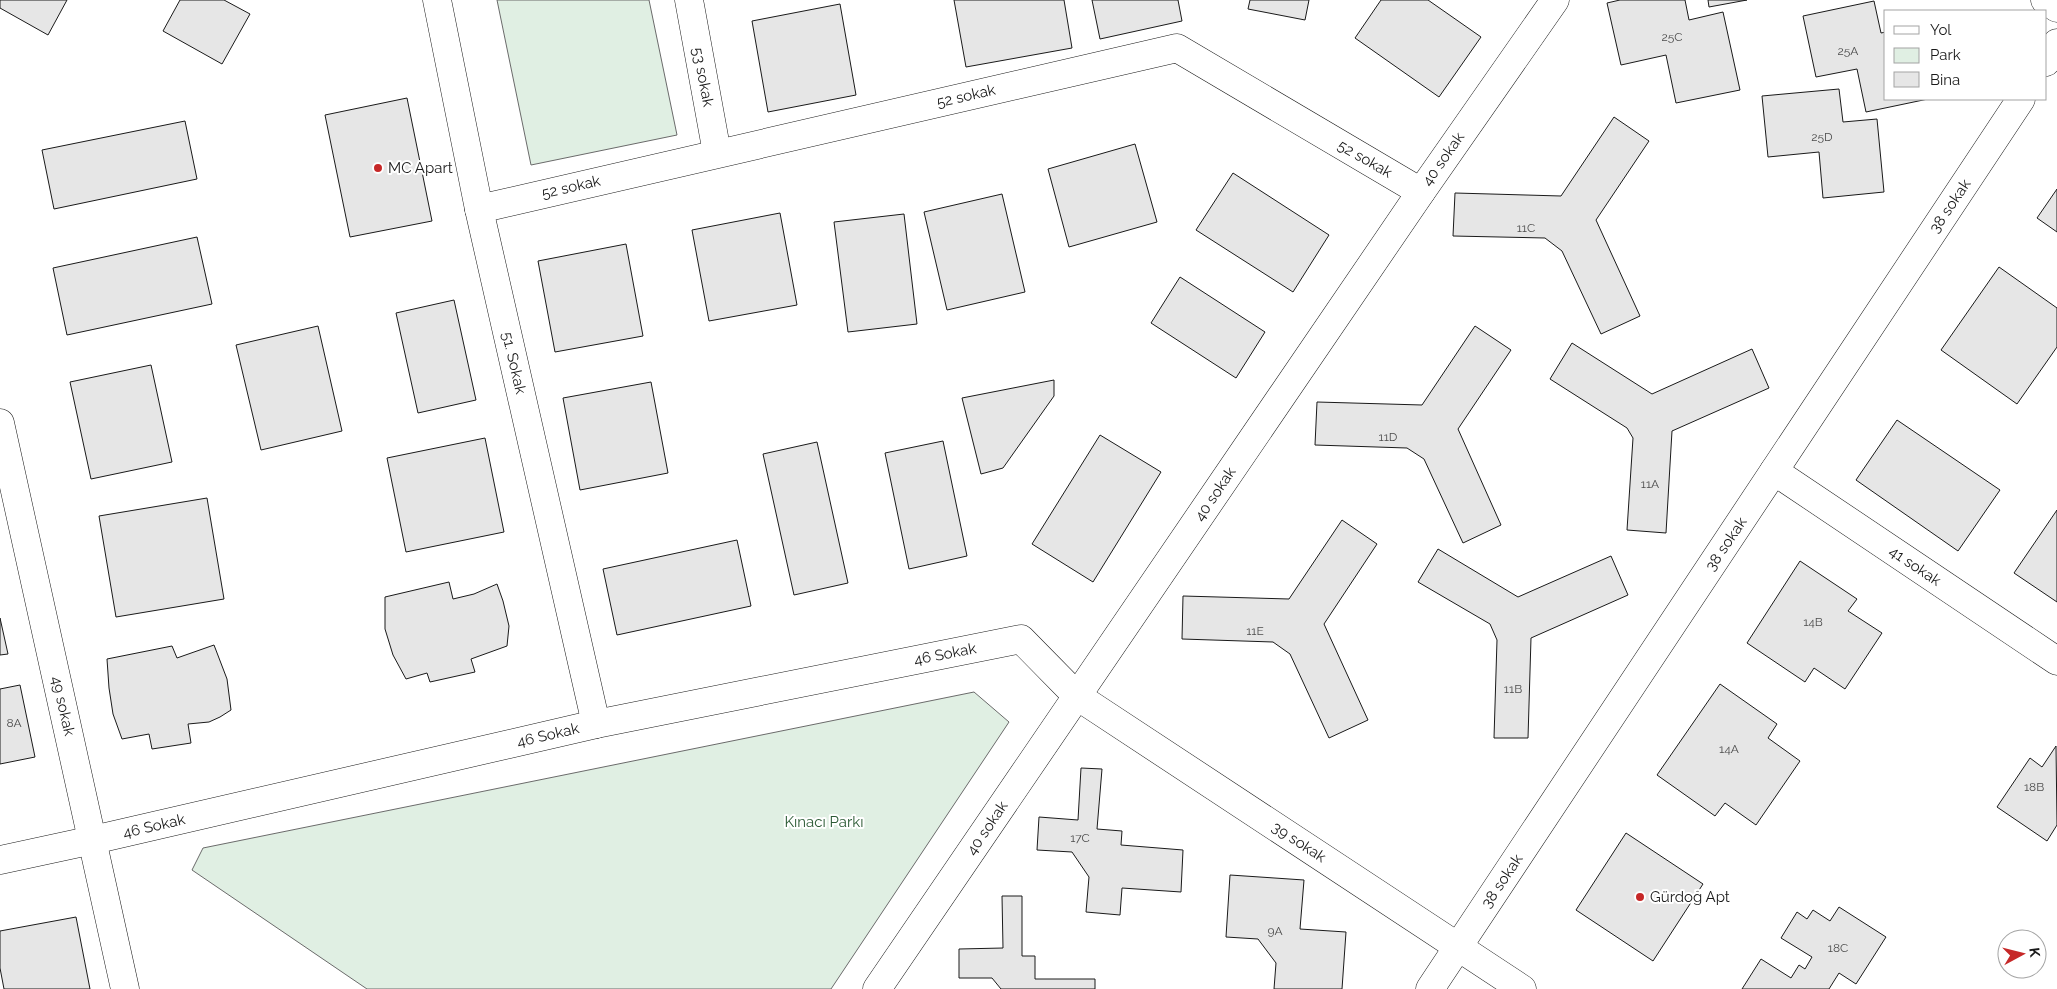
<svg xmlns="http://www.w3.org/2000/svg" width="2057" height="989" font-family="Raleway,sans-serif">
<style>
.green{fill:#e0efe3;stroke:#6a6a6a}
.building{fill:#e6e6e6;stroke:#1a1a1a}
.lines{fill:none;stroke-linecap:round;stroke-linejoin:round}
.minor-casing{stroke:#1a1a1a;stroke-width:29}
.minor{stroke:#fff;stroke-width:28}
.poi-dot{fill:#c62828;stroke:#fff;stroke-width:2}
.labels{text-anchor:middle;stroke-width:4;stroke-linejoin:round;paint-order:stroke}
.number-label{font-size:12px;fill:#4d4d4d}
.street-label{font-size:15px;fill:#1a1a1a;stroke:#fff}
.poi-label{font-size:15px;fill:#1a1a1a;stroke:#fff;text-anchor:start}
.park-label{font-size:15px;fill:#2b5a34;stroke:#fff}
</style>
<rect width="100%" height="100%" fill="#fff"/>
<g class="green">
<polygon points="497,0 649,0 677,135 531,165"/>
<polygon points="974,692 1009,722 831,989 367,989 192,870 203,848"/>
</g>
<g class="building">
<polygon points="0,0 67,0 48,35 0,8"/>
<polygon points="180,0 224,0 250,14 222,64 163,31"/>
<polygon points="954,0 1064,0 1072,48 966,67"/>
<polygon points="1092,0 1178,0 1182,21 1100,39"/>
<polygon points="1250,0 1309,0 1305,20 1248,9"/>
<polygon points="1381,0 1428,0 1481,37 1439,97 1355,38"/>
<polygon points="1620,0 1685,0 1689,20 1723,12 1740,90 1676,103 1666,55 1621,65 1607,3"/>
<polygon points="1708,0 1747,0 1709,7"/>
<polygon points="1874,1 1881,33 1886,32 1886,99 1928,99 1866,112 1857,69 1816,77 1803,16"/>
<polygon points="840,4 856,95 768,112 752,21"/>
<polygon points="1839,89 1843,122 1877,119 1884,192 1823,198 1819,152 1768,157 1762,96"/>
<polygon points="407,98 432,221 350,237 325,115"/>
<polygon points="1614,117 1649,141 1596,220 1640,316 1601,334 1562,251 1545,238 1453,236 1455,193 1561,196"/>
<polygon points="185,121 197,179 54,209 42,150"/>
<polygon points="1135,144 1157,222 1069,247 1048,169"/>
<polygon points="1233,173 1329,235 1293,292 1196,230"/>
<polygon points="2057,189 2057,232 2037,218"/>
<polygon points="1002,194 1025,292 947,310 924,212"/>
<polygon points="780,213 797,305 709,321 692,230"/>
<polygon points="904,214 917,324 848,332 834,222"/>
<polygon points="197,237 212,304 67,335 53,268"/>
<polygon points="626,244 643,336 555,352 538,261"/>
<polygon points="1999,267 2057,308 2057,347 2017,404 1941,350"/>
<polygon points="1180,277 1265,332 1236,378 1151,323"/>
<polygon points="454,300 476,400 418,413 396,313"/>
<polygon points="318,326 342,431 261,450 236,345"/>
<polygon points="1475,326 1511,350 1458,429 1501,525 1463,543 1424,459 1407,448 1315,445 1317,402 1422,405"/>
<polygon points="1572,343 1652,394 1752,349 1769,388 1672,431 1666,533 1627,530 1633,438 1627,428 1550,379"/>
<polygon points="151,365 172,462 91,479 70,382"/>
<polygon points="1054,380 1054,396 1003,468 981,474 962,398"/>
<polygon points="651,382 668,473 580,490 563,398"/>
<polygon points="1897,420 2000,490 1958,551 1856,480"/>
<polygon points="1100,435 1161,472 1093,582 1032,544"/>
<polygon points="485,438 504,532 406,552 387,458"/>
<polygon points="943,441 967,556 909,569 885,453"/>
<polygon points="817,442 848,583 794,595 763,454"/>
<polygon points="207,498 224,599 116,617 99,516"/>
<polygon points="2057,510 2057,602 2014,573"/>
<polygon points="1342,520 1377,544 1324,624 1368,720 1329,738 1290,654 1273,642 1182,639 1183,596 1289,599"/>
<polygon points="737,540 751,606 617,635 603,569"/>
<polygon points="1438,549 1518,597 1611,556 1628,595 1531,638 1528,738 1494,738 1497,640 1490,624 1418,582"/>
<polygon points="1800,561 1857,599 1848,611 1882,633 1845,689 1814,668 1805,682 1747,643"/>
<polygon points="449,582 453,599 474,594 497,584 503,601 509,626 507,646 471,659 475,672 430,682 427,673 406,679 393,655 385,629 385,597"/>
<polygon points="0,618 8,654 0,655"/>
<polygon points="214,645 227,679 231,710 220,717 209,722 188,724 191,743 152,749 149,734 122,739 113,714 109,688 107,659 172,646 177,658"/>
<polygon points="1720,684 1777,724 1768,738 1800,761 1756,825 1725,803 1715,816 1657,775"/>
<polygon points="20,685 35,757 0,764 0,689"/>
<polygon points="2056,746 2057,825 2047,841 1997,807 2030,758 2042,767"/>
<polygon points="1081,768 1102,769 1097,829 1122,831 1121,845 1183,850 1181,892 1122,888 1120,915 1086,912 1089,877 1072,852 1037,850 1039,817 1078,820"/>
<polygon points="1626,833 1703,884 1653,961 1576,910"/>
<polygon points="1230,875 1304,880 1300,929 1346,932 1342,989 1274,989 1276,963 1258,939 1226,937"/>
<polygon points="1002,896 1022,896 1022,956 1035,956 1035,979 1095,979 1095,989 1001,989 992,978 959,978 959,949 1003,948"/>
<polygon points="1839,907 1886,937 1856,984 1839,973 1829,989 1742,989 1761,959 1791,978 1799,965 1805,969 1812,957 1781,938 1797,912 1807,919 1813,910 1830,921"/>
<polygon points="76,917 90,989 4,989 0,968 0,931"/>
</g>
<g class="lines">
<defs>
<g id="minor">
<polyline points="437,0 479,209 596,724"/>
<polyline points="689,0 717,153"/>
<polyline points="2045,0 2057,8"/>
<polyline points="2046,62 2057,43"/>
<polyline points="479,209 1177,48 1421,192"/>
<polyline points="0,423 125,989"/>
<polyline points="1774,471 2057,661"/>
<polyline points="0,860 93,840 596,724 1021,639 1077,696 1522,989"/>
<polyline points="877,989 1421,192 1555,0"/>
<polyline points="1430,989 2021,99"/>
</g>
</defs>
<use href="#minor" class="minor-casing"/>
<use href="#minor" class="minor"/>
</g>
<g class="poi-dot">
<circle cx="378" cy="168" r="5"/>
<circle cx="1640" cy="897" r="5"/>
</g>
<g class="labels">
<g class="number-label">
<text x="1672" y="41">25C</text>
<text x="1848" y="55">25A</text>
<text x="1822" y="141">25D</text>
<text x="1526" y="232">11C</text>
<text x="1388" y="441">11D</text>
<text x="1650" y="488">11A</text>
<text x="1813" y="626">14B</text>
<text x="1255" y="635">11E</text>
<text x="1513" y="693">11B</text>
<text x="14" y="727">8A</text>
<text x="1729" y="753">14A</text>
<text x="2034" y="791">18B</text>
<text x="1080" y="842">17C</text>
<text x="1275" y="935">9A</text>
<text x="1838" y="952">18C</text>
</g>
<g class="street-label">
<text transform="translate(703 77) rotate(79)" y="5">53 sokak</text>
<text transform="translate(966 96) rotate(-13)" y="5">52 sokak</text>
<text transform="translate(1365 159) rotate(30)" y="5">52 sokak</text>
<text transform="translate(1443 159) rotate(-55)" y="5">40 sokak</text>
<text transform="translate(571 187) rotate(-13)" y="5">52 sokak</text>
<text transform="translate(1950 206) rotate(-56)" y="5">38 sokak</text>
<text transform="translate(514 363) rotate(77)" y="5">51. Sokak</text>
<text transform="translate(1215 494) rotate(-56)" y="5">40 sokak</text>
<text transform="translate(1726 544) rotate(-56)" y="5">38 sokak</text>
<text transform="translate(1915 566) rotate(34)" y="5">41 sokak</text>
<text transform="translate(945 654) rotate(-11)" y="5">46 Sokak</text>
<text transform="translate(63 706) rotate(77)" y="5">49 sokak</text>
<text transform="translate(548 735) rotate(-13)" y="5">46 Sokak</text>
<text transform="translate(154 826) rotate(-13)" y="5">46 Sokak</text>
<text transform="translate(987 828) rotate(-56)" y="5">40 sokak</text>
<text transform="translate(1299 842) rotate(33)" y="5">39 sokak</text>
<text transform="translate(1502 881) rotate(-56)" y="5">38 sokak</text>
</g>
<g class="poi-label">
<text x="388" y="173">MC Apart</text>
<text x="1650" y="902">Gürdoğ Apt</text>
</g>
<g class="park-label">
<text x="824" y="827">Kınacı Parkı</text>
</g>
</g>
<rect x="1884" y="10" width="162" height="90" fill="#ffffff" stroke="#a3a3a3"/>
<rect x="1894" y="26" width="25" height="8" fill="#ffffff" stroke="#a3a3a3"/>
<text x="1930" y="35" font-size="15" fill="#1a1a1a">Yol</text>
<rect x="1894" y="48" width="25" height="15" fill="#e0efe3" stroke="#a3a3a3"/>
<text x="1930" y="60" font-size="15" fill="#1a1a1a">Park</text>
<rect x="1894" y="72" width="25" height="15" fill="#e6e6e6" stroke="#a3a3a3"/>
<text x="1930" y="85" font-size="15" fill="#1a1a1a">Bina</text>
<g transform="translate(2022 954) rotate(83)"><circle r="24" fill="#ffffff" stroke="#a3a3a3"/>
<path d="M0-4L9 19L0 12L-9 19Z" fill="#c62828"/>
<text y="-8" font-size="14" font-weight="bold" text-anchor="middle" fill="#1a1a1a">K</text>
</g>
</svg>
